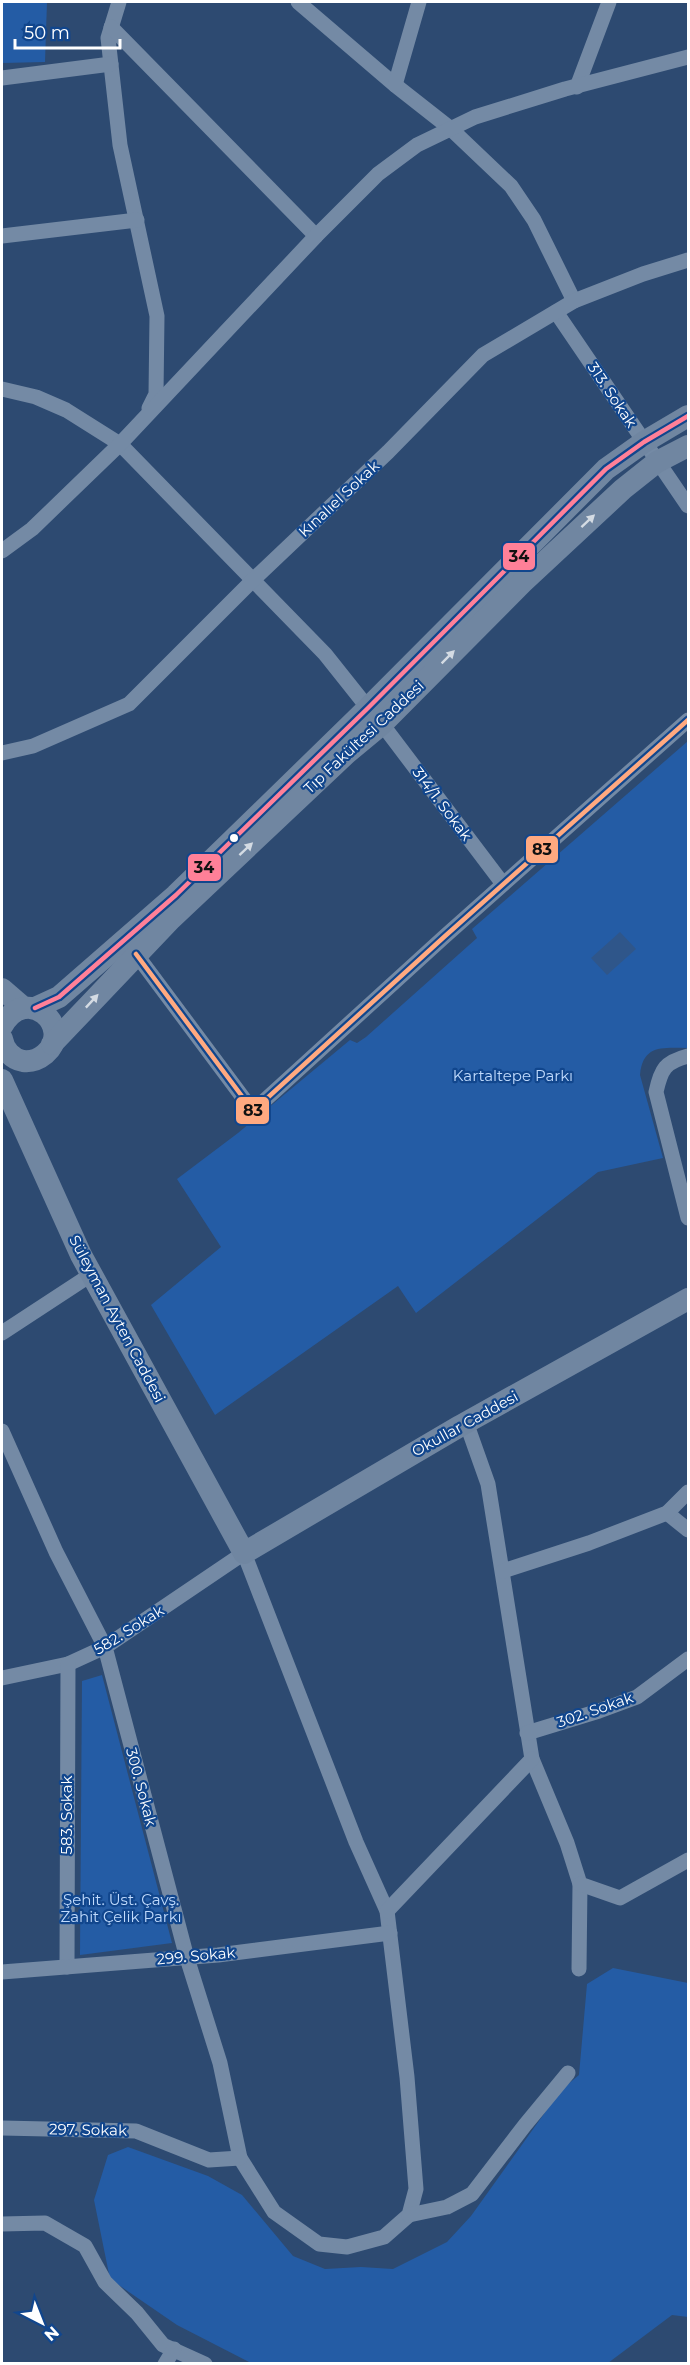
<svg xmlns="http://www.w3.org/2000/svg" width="690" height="2365" font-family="Montserrat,sans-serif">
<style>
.green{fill:#245ca5}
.water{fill:#2f568a}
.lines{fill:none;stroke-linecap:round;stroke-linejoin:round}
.street{stroke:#748aa5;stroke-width:15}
.secondary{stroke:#7086a1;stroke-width:22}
.bus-1-casing{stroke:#11468d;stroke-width:9}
.bus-2-casing{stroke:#11468d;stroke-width:9}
.bus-1{stroke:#ff8098;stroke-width:4.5}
.bus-2{stroke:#ffa980;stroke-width:4.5}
.oneway{fill:#d4dbe3}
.bus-dot{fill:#fff;stroke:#11468d;stroke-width:2}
.labels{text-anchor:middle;stroke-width:4.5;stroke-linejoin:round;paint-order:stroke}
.street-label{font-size:15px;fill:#fff;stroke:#11468d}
.park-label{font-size:15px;fill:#c1dbfd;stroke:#11468d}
.line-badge{stroke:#11468d;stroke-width:2}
.pale-badge-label{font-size:16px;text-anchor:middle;font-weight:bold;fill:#111}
</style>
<rect width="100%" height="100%" fill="#2d4a71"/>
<g class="green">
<polygon points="2,2 47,2 45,62 2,63"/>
<path d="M 688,741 L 688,1048 C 663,1048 643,1044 640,1075 L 663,1158 L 598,1172 L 416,1313 L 398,1286 L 215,1415 L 151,1305 L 221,1247 L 177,1179 L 238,1133 L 350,1040 L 357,1043 L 366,1037 L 477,938 L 472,929 Z"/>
<polygon points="102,1675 172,1943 80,1955 82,1681"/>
<polygon points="613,1968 688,1983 688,2317 672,2315 608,2363 251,2363 177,2325 110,2279 94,2200 108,2155 128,2147 208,2176 242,2195 293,2256 325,2269 361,2267 393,2269 447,2242 471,2216 561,2090 579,2075 587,1984"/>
</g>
<polygon class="water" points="620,932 636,949 607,975 591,958"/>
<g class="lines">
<g class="street">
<polyline points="119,2 108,38 120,145 157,316 156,394 149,408"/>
<polyline points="298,2 395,85 451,129 511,186 534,220 574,301"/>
<polyline points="111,27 316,236"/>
<polyline points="2,78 111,64"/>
<polyline points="395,85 419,2"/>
<polyline points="577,87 609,2"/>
<polyline points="2,236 137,220"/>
<polyline points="556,312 688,506"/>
<polyline points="2,389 36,397 66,410 120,444 325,654 368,708"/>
<polyline points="2,551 32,529 120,444 316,236 378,174 417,145 475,117 565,89 688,57"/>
<polyline points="382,724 503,884"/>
<polyline points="2,753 33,746 129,704 254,579 388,452 483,355 574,301 643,274 688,260"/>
<polyline points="136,954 253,1111 444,937 688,720"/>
<path d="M 688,1056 C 665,1062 661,1069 656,1092 L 688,1218"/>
<polyline points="2,1333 92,1274"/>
<polyline points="466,1422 488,1484 532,1759 567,1843 580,1884 579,1969"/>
<polyline points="2,1431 56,1552 105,1647 187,1958 220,2063 240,2158 274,2212 319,2244 347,2247 384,2237 409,2215 416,2189 407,2077 387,1911 356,1842 244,1553 105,1647 68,1664 2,1678"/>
<polyline points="667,1513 688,1530"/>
<polyline points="503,1571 589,1543 667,1513 688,1492"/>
<polyline points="527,1733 599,1711 637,1697 688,1659"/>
<polyline points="580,1884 620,1898 688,1860"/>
<polyline points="387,1911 532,1759"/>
<polyline points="67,1967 68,1664"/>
<polyline points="2,1972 218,1955 390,1933"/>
<polyline points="2,2128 136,2131 209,2160 240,2158"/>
<polyline points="409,2215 447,2207 472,2194 525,2125 568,2073"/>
<polyline points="2,2224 45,2223 85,2246 105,2282 137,2313 163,2345 205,2364"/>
<polyline points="165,2364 174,2349"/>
</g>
<g class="secondary">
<polyline points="2,989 24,1008"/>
<polyline points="35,1008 59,997 176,895 368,708 606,469 644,442 688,416"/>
<path d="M 2,1026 C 27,982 75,1028 45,1054 C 39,1059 31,1062 23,1061 C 12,1059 4,1050 2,1039"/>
<polyline points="52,1044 171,919 347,753 382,724 522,583 623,489 657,462 688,446"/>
<polyline points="2,1080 81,1255 244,1553 460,1426 688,1299"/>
</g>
<defs>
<polyline id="bus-1" points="35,1008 59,997 176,895 368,708 606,469 644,442 688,416"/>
<polyline id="bus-2" points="136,954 253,1111 444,937 688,720"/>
</defs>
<use href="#bus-1" class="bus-1-casing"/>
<use href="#bus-2" class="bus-2-casing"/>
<use href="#bus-1" class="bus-1"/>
<use href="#bus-2" class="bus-2"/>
</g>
<defs><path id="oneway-solid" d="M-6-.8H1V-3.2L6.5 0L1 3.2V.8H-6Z" transform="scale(1.5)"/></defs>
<g class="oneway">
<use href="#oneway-solid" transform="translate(588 521) rotate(-43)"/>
<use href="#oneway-solid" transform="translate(448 657) rotate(-45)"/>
<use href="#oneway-solid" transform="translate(246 849) rotate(-43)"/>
<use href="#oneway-solid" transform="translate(92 1001) rotate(-47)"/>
</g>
<circle class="bus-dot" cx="234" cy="838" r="5"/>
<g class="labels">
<g class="street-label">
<text transform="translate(612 395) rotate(56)" y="5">313. Sokak</text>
<text transform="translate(339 499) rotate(-43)" y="5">Kınalıel Sokak</text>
<text transform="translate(364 737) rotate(-43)" y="5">Tıp Fakültesi Caddesi</text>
<text transform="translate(442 804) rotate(53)" y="5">314/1. Sokak</text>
<text transform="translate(117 1319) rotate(62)" y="5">Süleyman Ayten Caddesi</text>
<text transform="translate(465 1424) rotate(-29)" y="5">Okullar Caddesi</text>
<text transform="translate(129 1630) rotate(-32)" y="5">582. Sokak</text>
<text transform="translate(595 1710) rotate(-19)" y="5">302. Sokak</text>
<text transform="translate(141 1787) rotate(75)" y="5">300. Sokak</text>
<text transform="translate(67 1815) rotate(-90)" y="5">583. Sokak</text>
<text transform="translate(196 1956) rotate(-5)" y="5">299. Sokak</text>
<text transform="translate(88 2130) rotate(1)" y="5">297. Sokak</text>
</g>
<g class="park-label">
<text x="513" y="1081">Kartaltepe Parkı</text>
<text x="121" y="1905">Şehit. Üst. Çavş.<tspan x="121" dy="17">Zahit Çelik Parkı</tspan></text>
</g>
</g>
<g class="line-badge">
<rect x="502" y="542" width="34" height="29" rx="6" fill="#ff8098"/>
<rect x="525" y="835" width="34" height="29" rx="6" fill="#ffa980"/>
<rect x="187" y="853" width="35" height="29" rx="6" fill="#ff8098"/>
<rect x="235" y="1096" width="35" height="29" rx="6" fill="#ffa980"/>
</g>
<g class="pale-badge-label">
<text x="519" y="562">34</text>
<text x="542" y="855">83</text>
<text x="204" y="873">34</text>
<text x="253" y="1116">83</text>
</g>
<rect width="690" height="2365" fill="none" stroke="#ffffff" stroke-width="6"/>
<g transform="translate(42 2323) rotate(138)" stroke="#11468d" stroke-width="4.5" paint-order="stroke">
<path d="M0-4.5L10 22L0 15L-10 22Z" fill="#ffffff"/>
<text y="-9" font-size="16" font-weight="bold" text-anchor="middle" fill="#ffffff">N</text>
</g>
<path d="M15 39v9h105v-9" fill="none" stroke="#ffffff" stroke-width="3"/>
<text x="24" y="39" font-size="18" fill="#ffffff" stroke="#11468d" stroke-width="4.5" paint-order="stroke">50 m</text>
</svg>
